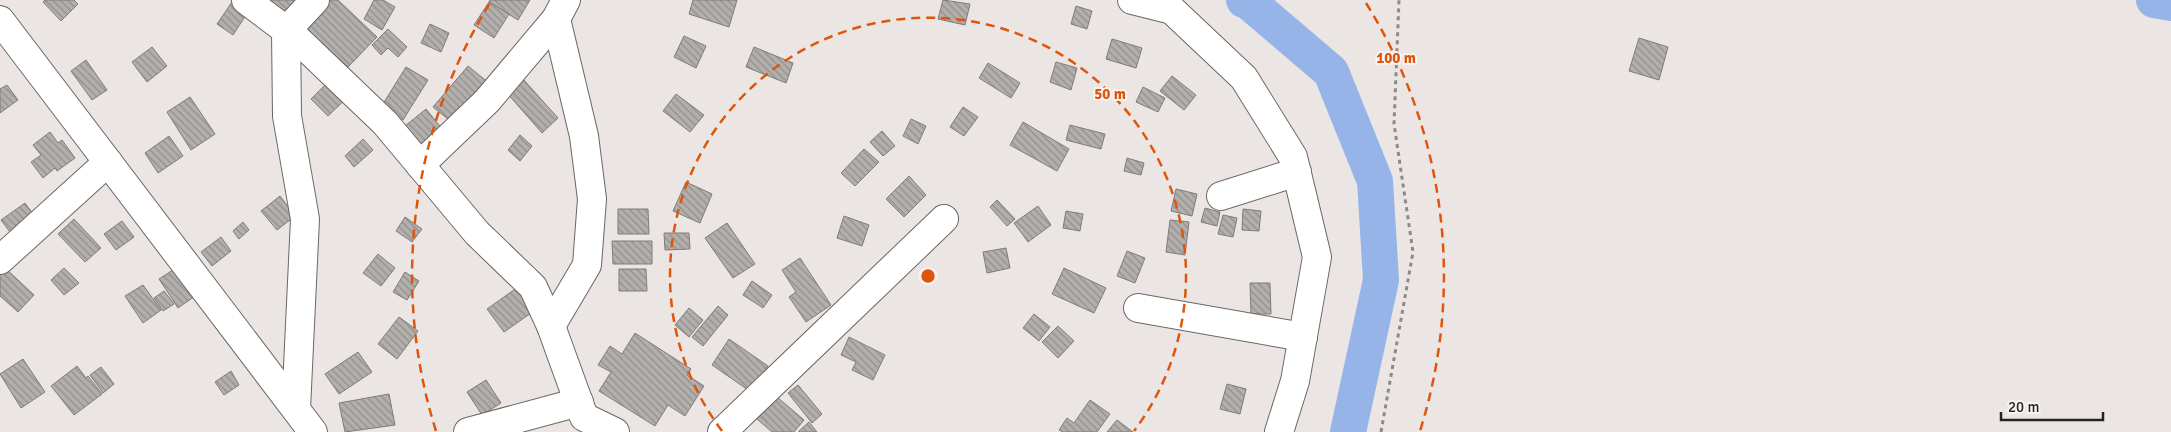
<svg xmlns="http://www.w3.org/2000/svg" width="2171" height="432" font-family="Signika,sans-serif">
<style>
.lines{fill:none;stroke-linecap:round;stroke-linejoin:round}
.canal{stroke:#97b4e9;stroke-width:36}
.building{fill:url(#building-back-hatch);stroke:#807c7a}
.minor-casing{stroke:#6a6765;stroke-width:30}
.path{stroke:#8c8987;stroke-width:3;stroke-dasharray:4 4;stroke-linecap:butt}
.minor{stroke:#fff;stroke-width:28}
.ring{fill:none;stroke:#de560d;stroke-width:2.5;stroke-dasharray:9 6}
.centre{fill:#de560d;stroke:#f8f4f2;stroke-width:2.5}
.ring-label{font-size:15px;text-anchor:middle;font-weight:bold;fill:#de560d;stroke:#f8f4f2;stroke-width:4;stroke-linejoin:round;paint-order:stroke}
</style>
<defs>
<pattern id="building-back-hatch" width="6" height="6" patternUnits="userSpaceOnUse" patternTransform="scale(1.25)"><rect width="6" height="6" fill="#b3afad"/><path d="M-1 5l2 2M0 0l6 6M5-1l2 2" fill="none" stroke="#918e8c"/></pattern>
</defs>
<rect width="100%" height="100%" fill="#ebe6e4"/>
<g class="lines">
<g class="canal">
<polyline points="1244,0 1249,2 1331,72 1375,181 1381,280 1348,432"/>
<polyline points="2154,0 2171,3"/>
</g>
</g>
<g class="building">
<polygon points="45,0 74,0 78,4 61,21 43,2"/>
<polygon points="265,0 304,0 287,21"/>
<polygon points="327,0 338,0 377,37 348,67 303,25"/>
<polygon points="374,0 383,0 395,7 382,30 364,19"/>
<polygon points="490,0 530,0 518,20 489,2"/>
<polygon points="693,0 737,0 729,27 689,14"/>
<polygon points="943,0 970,4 965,25 938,19"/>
<polygon points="232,2 248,12 233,35 217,24"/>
<polygon points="489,2 509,14 494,38 474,25"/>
<polygon points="1076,6 1092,11 1087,29 1071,24"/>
<polygon points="430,24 449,33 441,52 421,43"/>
<polygon points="388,29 407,47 398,57 388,48 381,55 372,45"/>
<polygon points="684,36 706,46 696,68 674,57"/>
<polygon points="1639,38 1668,47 1659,80 1629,71"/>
<polygon points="1112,39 1142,48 1136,68 1106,59"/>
<polygon points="152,47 167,66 147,82 132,62"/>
<polygon points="754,47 793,63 786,83 746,67"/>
<polygon points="86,60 107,90 92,100 71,71"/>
<polygon points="1056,62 1077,68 1071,90 1050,82"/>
<polygon points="988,63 1020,83 1011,98 979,78"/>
<polygon points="468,66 489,83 454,124 433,107"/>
<polygon points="406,67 428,80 403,120 381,107"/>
<polygon points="1172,76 1196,95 1184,110 1160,91"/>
<polygon points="331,79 348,97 328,116 311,99"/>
<polygon points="523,79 558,118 542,133 507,93"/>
<polygon points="7,85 18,100 0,113 0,89"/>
<polygon points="1143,87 1165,98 1158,112 1136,102"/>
<polygon points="676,94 704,115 690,132 663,111"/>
<polygon points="190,97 215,134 191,150 167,112"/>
<polygon points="963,107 978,117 964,136 950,127"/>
<polygon points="426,109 443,130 422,147 405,126"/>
<polygon points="911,119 926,126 918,144 903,136"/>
<polygon points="1023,122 1069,149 1057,171 1010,145"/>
<polygon points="1070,125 1105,134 1101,149 1066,140"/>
<polygon points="882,131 895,146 883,156 870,142"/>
<polygon points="50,132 58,143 62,140 75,158 57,171 55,168 43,178 31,162 41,155 33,145"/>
<polygon points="520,135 532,146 520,161 508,150"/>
<polygon points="169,136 183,156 158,173 145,153"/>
<polygon points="363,139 373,150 354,167 345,156"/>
<polygon points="864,149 879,162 855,186 841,173"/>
<polygon points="1127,158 1144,163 1141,175 1124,171"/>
<polygon points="909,176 926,195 904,217 886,199"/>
<polygon points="686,182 712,194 700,223 673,211"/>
<polygon points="1176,189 1197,194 1192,216 1171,211"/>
<polygon points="280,196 295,216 277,230 261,211"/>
<polygon points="997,200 1015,219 1007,226 990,207"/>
<polygon points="25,203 36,218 13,236 1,220"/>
<polygon points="1038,206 1051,225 1028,242 1014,223"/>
<polygon points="1205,208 1220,212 1217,226 1201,222"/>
<polygon points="618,209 648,209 649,234 618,234"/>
<polygon points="1243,209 1261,211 1259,231 1242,230"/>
<polygon points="1066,211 1083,214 1080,231 1063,228"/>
<polygon points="1223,215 1237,218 1233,237 1218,234"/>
<polygon points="844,216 869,225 862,246 837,238"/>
<polygon points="405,217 422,229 412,242 396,231"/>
<polygon points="74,219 101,248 85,262 58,234"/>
<polygon points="1170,220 1189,222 1185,255 1166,252"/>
<polygon points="122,221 134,237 116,250 104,234"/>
<polygon points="243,222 249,230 239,239 233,231"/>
<polygon points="727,223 755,264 733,278 705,238"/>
<polygon points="664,233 689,233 690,249 665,250"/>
<polygon points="221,237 231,251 212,266 201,252"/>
<polygon points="612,241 652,241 652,264 613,264"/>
<polygon points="1006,248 1010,268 987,273 983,252"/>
<polygon points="1127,251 1145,258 1135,283 1117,276"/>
<polygon points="378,254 395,268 381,286 363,273"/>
<polygon points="800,258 831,305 806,322 789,297 796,292 782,270"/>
<polygon points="3,266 34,295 18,312 0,296 0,270"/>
<polygon points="179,266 198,294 178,308 159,279"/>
<polygon points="64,268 79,283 64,295 51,280"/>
<polygon points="1064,268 1106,288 1094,313 1052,294"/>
<polygon points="619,269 646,269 647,291 619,291"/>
<polygon points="405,272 419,281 407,300 393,292"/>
<polygon points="752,281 772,295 763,308 743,295"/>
<polygon points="1250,283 1270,283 1271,314 1251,314"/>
<polygon points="143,285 161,310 143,323 125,296"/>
<polygon points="518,287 534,311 504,332 487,309"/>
<polygon points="164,291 174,304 163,311 154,298"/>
<polygon points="718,306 728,315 703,346 692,337"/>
<polygon points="689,308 703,320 689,337 675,325"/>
<polygon points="1034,314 1050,327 1039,341 1023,328"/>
<polygon points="399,317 418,331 397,359 378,344"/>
<polygon points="1058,326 1074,341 1058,358 1042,342"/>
<polygon points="635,333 691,369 687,375 704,386 685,416 668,405 655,426 599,391 611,372 598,365 610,346 622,354"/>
<polygon points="849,337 885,355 873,380 852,370 856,362 841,355"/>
<polygon points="729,339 768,366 751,392 712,365"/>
<polygon points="358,352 372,372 339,394 325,374"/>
<polygon points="23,359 45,392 21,408 0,374"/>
<polygon points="77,366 86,378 88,376 102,394 74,415 51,386"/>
<polygon points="101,367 114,384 103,393 90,375"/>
<polygon points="231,371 239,385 224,395 215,382"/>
<polygon points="486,380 501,403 482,415 467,392"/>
<polygon points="1227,384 1246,389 1240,414 1220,409"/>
<polygon points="798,385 822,414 812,423 788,393"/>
<polygon points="389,394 395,425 345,432 339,403"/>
<polygon points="777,397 804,420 794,432 772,432 757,419"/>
<polygon points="1090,400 1110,414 1097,432 1063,432 1059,430 1067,418 1074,423"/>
<polygon points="1117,420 1133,432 1107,432"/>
<polygon points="809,422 817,432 799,432 799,431"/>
</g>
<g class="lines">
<defs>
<g id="minor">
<polyline points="246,0 295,37 385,123 477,233 533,287 551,326 584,417 615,432"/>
<polyline points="1132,0 1172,10 1244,78 1293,157 1317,257 1295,381 1279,432"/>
<polyline points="0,20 313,432"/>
<polyline points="420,165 487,101 556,19 566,0"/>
<polyline points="1221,196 1297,172"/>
<polyline points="0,260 108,162"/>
<polyline points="1138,308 1303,337"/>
<polyline points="551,326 587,265 592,199 584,136 556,19"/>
<polyline points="296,409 305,219 287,116 286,31 315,0"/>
<polyline points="468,432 579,402"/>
<polyline points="722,432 944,219"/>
</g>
</defs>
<use href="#minor" class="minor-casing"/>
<polyline class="path" points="1381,432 1413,252 1394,124 1399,0"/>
<use href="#minor" class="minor"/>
</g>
<g class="ring">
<path d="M722 431A258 258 0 1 1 1134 431"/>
<path d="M436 431A516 516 0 0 1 490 3M1366 3A516 516 0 0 1 1420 431"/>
</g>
<circle cx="928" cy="276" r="8" class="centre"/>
<g class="ring-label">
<text x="1396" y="63">100 m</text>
<text x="1110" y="99">50 m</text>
</g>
<path d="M2001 412v8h102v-8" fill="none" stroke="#252423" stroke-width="2.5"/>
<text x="2008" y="412" font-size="15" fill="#252423" stroke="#f8f4f2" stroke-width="4" paint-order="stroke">20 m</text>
</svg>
